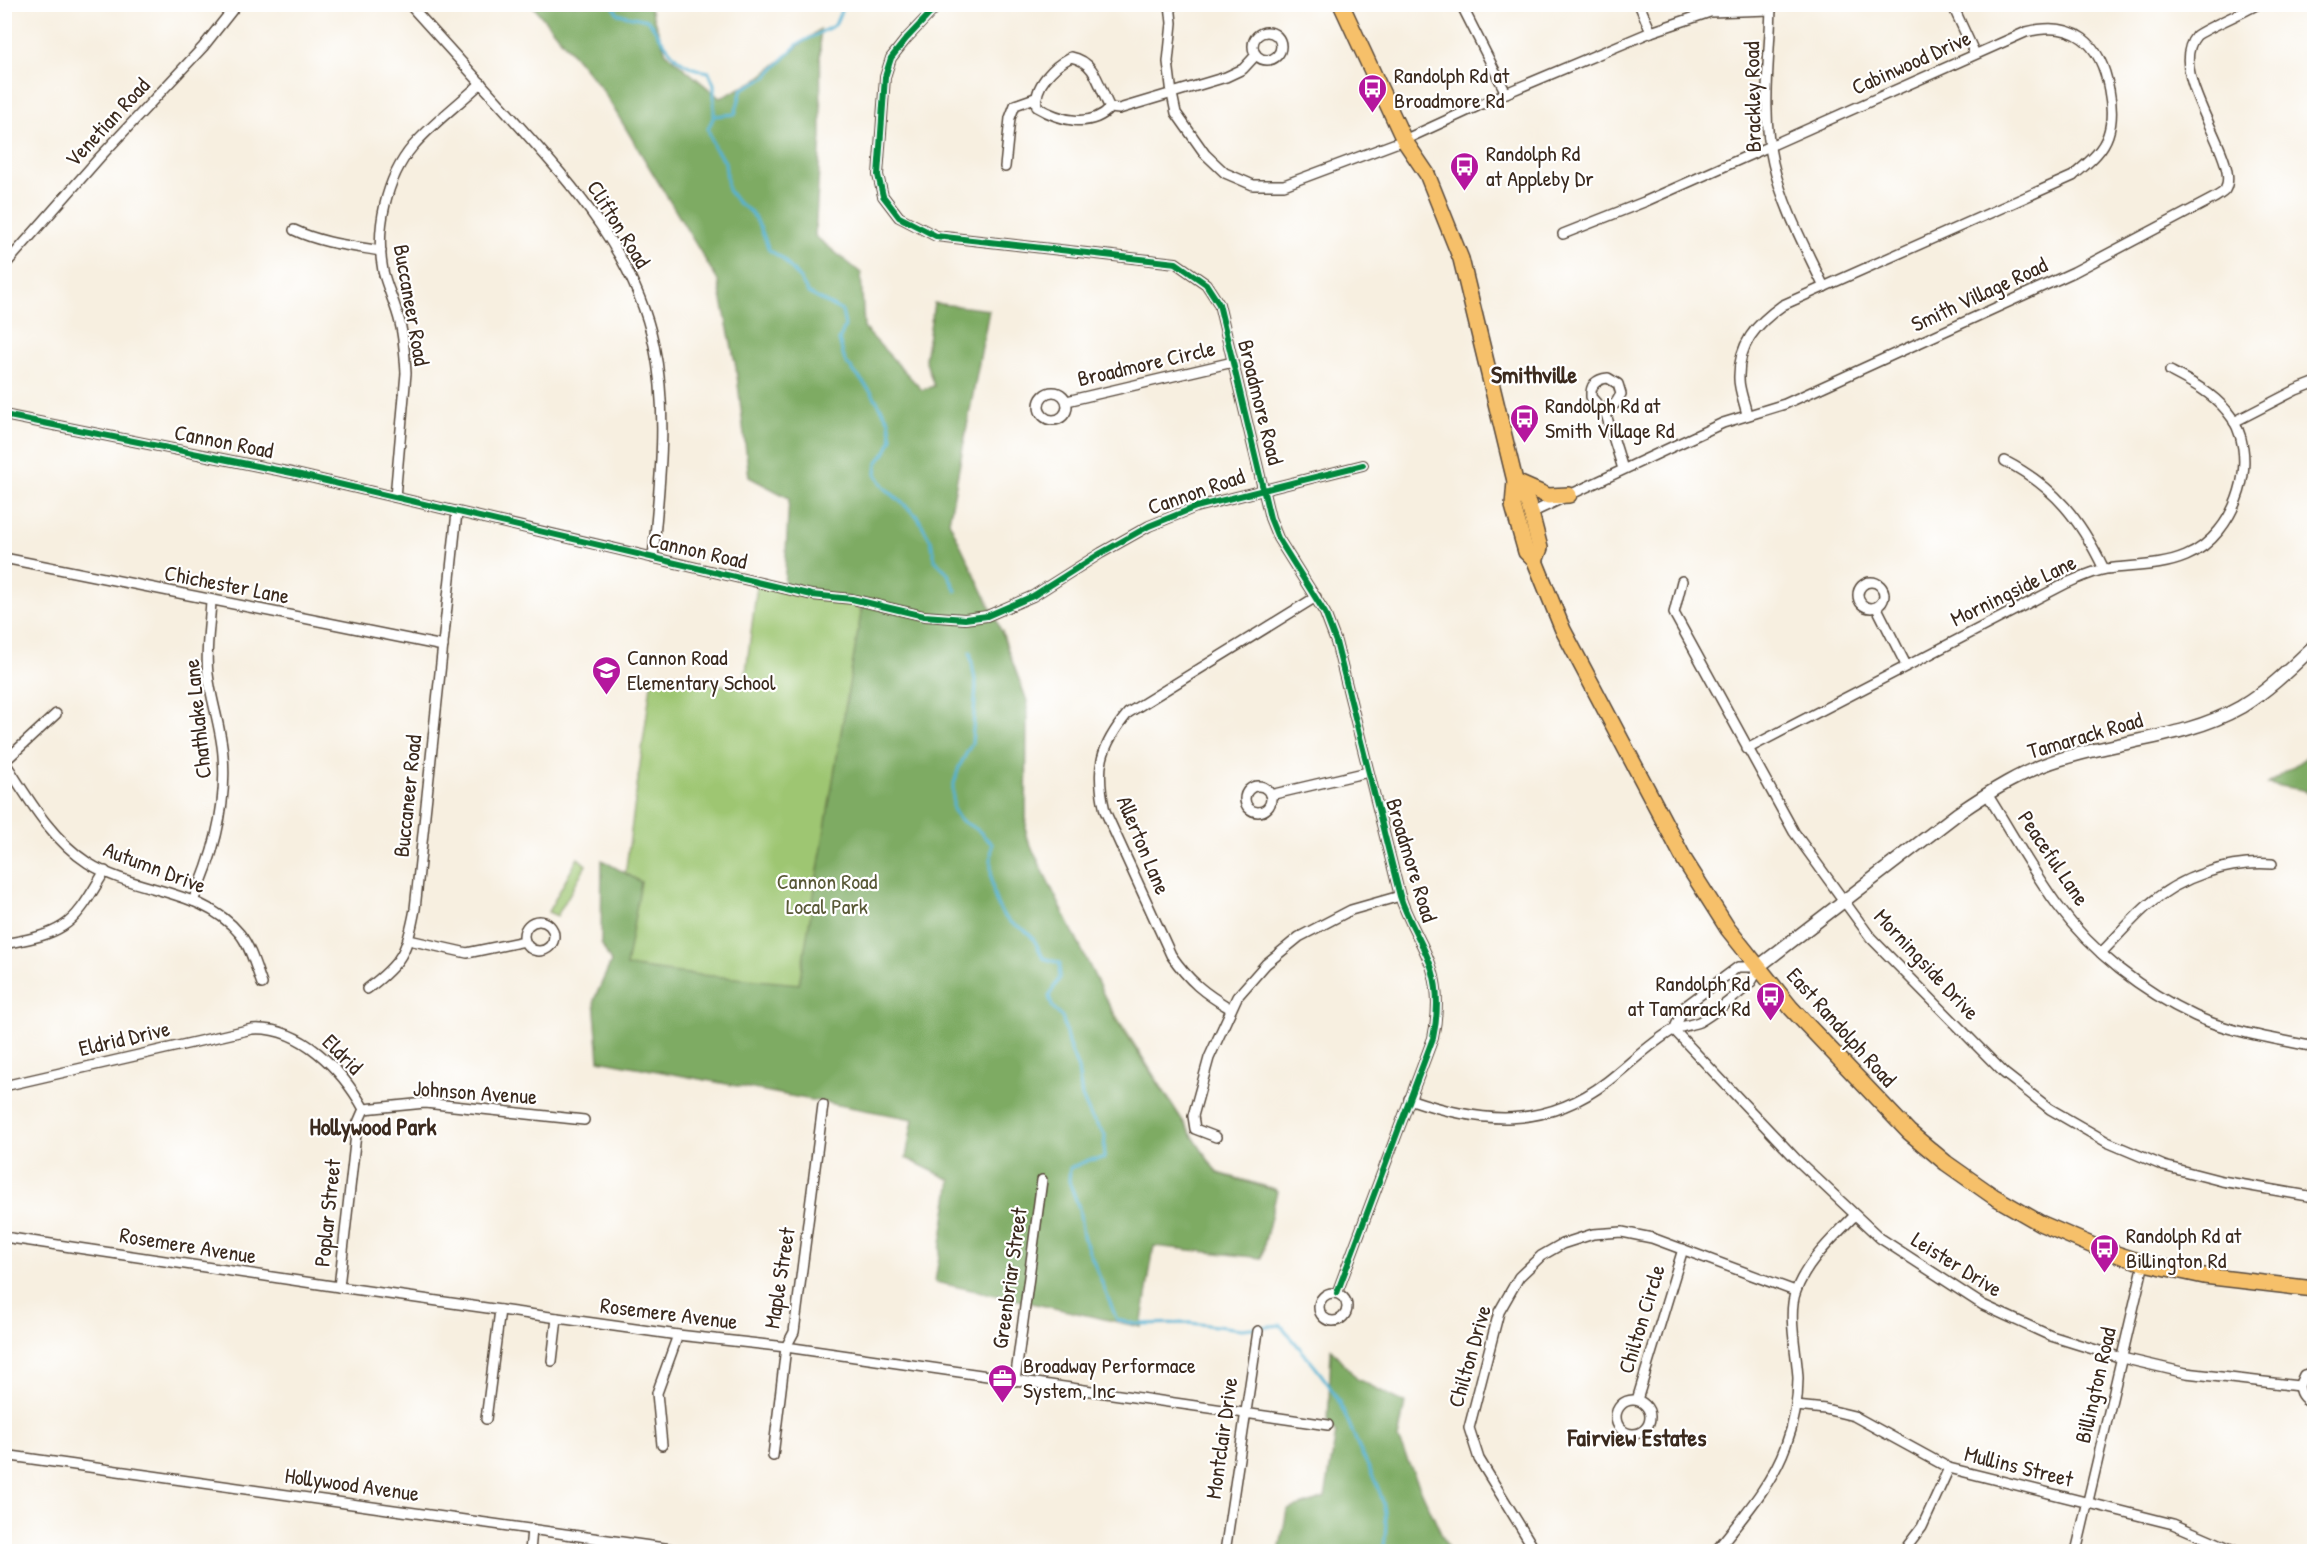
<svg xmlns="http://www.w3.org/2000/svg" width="2319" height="1556" font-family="'Patrick Hand',sans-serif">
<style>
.green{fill:#9ec672;stroke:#6c7848;stroke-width:1.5}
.forest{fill:#7eab64;stroke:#5c6a41;stroke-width:1.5}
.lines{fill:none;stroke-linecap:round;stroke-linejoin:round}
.stream{stroke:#54b2d2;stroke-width:3}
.minor-casing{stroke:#57483b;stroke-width:12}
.tertiary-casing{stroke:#57483b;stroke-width:15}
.primary-casing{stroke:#57483b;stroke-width:18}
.minor{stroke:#fff;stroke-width:9}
.tertiary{stroke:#fff;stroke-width:12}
.primary{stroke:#f6c06b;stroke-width:15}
.cycleway-casing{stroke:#fff;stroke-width:10}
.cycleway{stroke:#00873e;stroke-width:6}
.labels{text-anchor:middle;stroke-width:4.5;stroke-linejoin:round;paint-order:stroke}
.street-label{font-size:22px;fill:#3b2a1e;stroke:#fff}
.poi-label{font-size:22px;fill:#3b2a1e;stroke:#fff;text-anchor:start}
.park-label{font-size:22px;fill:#595937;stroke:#fff}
.neighbourhood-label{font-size:24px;font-weight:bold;fill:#3b2a1e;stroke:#fff}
</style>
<rect width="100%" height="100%" fill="#fff"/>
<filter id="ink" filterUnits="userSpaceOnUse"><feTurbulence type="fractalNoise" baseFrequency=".0167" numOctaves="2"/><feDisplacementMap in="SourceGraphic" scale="12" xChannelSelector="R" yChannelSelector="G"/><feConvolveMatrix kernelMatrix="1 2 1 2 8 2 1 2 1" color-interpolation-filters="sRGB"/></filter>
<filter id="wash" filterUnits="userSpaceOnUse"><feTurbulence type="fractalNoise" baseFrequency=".008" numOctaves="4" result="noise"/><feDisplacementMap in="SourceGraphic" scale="24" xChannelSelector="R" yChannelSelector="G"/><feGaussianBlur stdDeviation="1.35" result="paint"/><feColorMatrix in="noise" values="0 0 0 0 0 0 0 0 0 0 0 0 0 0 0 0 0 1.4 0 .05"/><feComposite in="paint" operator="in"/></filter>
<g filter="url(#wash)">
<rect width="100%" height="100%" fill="#f7efe0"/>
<g class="green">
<polygon points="757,585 856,603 868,623 996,633 1002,631 1024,704 1013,797 1034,886 1215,1172 1275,1189 1259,1240 1264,1248 1262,1258 1153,1243 1052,1148 832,1101 600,1058 652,677 744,688"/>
<polygon points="578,858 586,865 557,916 548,912"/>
</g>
<g class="forest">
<polygon points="532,5 649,5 666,53 720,98 755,81 820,29 821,136 815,236 861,273 864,328 922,390 934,386 925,359 934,303 989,310 949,521 998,623 1027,701 1026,836 1116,1020 1217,1173 1277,1191 1261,1258 1154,1246 1141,1327 935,1282 951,1180 906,1158 913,1119 599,1060 594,1000 611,962 601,943 602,860 641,882 626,966 679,973 799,984 862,607 852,599 784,589 789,498 749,477 736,367 718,281 602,89"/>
<polygon points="2314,752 2314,794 2303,790 2268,784"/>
<polygon points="1331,1349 1357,1379 1405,1403 1398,1439 1449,1551 1281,1552 1280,1547 1287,1510 1325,1498 1336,1433 1328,1425"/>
</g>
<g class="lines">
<g class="stream">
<path d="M 612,4 L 618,14 L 648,20 C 668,46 673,67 709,72 L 714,84 L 714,116 L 708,129 L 714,147 L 725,162 L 728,190 L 737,202 L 751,212 L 761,229 L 769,250 L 782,258 L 800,279 L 808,293 L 842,311 L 845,326 L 839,340 L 845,361 L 872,393 L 889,421 L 892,438 L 886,452 L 877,463 L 876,474 L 884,487 L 917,516 L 931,541 L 935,560 L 947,572 L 956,591"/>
<polyline points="714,116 735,114 742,89 766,77 798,44 835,25 844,4"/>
<path d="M 970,652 L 976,686 L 972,743 L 959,767 L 953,787 L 953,809 L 960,820 L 978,830 L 992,844 C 990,868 989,904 1009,921 C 1012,924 1017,925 1021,928 C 1033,934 1038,947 1043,958 L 1060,963 L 1059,979 L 1049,996 L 1052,1006 L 1063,1019 L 1068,1043 L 1078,1069 L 1082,1097 L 1091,1117 L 1105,1135 L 1104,1158 L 1089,1160 L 1070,1168 L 1069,1181 L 1079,1208 L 1083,1236 L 1117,1320 L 1136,1324 L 1190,1323 L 1242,1329 L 1281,1325 C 1302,1352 1328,1378 1342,1408 C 1349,1422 1354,1437 1360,1450 C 1379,1489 1392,1507 1383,1552"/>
</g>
</g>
</g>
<g filter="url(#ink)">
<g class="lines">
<defs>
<g id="minor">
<path d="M 409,4 C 444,43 479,81 513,119 C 573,186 635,254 654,345 C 669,416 659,487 653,558"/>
<path d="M 939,4 L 906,39 L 891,58 L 885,77 L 878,175 L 883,196 L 899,217 L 936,236 L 1176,263 L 1206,284 L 1219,304 L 1270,518 L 1278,538 L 1325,613 L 1336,642 L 1400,896 C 1408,922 1424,944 1432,969 C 1439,992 1438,1015 1433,1038 L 1337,1293"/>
<polyline points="1170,4 1172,23 1168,62 1172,94 1176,113 1205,154 1225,173 1253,185 1284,185 1404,140 1506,93 1651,32 1710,12 1771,10"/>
<polyline points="1461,4 1506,93"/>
<polyline points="1639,4 1651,32"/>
<polyline points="1952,4 1975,54"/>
<path d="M 1771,6 C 1770,58 1761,112 1773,163 C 1783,207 1805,247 1824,287"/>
<circle cx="1267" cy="46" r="14"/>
<path d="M 1071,57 C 1097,62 1099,88 1110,108 C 1090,129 1059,120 1037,107 C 1033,86 1054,66 1071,57 Z"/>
<polyline points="1110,108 1119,109 1226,77 1243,69 1256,55"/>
<polyline points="1005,167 1010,118 1015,105 1035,98"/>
<path d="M 294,230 C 321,243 352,246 381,251"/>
<path d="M 1563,234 L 1644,202 L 2026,32 C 2074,20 2101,42 2109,90 C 2112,105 2113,120 2108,135 C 2102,153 2086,164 2073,176 L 1783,305 C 1756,324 1738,344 1739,379 C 1739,390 1745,404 1747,415"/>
<polyline points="4,266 100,157 203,47 237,4"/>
<circle cx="1053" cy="406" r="14"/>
<polyline points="1067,401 1233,362"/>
<path d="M 1604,408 L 1615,404 L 1621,394 L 1618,384 L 1608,378 C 1596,379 1590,385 1591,397 L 1599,406 L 1604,408 L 1623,469"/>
<polyline points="4,415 292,473 812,595 852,599 924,616 965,619 987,616 1033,596 1101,553 1149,526 1196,507 1363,465"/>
<polyline points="2234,422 2296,390 2314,383"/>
<path d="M 2005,461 C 2055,487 2080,519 2104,569"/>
<path d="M 395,497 L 406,373 C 405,356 404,339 400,323 C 396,305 387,288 383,271 C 375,229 386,178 413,146 C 433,123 459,104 481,83"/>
<path d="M 1531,513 L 1723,423 L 1785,404 L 2074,272 L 2214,198 C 2217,196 2223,193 2225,190 C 2243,160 2164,74 2196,36 C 2202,30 2247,11 2258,4"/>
<polyline points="4,558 443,646"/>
<polyline points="1682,581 1674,613 1794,832 1844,901 1871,938 2004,1073 2050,1109 2107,1142 2164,1166 2222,1181 2314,1197"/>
<circle cx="1871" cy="595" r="13"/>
<polyline points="1877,608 1906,665"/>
<path d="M 1747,749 L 2067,583 C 2079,578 2093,571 2106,569 C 2133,565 2160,567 2186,556 C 2237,535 2264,453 2226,410 C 2211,392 2191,382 2170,371"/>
<path d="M 4,761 C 28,798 50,838 88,863 C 135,893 203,888 240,934 C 251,948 256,968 262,984"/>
<polyline points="5,761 56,714"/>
<circle cx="1258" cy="799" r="13"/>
<path d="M 1987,794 C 2010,830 2032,871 2058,906 C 2093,953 2142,991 2195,1016 C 2228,1032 2278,1039 2314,1047"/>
<polyline points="1270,795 1368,772"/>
<path d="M 193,901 C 214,855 227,805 223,755 C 221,727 211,701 208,674 C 205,651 210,624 211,601"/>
<circle cx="539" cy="936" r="15"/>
<polyline points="409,940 467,953 525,941"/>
<path d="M 4,944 C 24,940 46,937 63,926 C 82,914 93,889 105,871"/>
<path d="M 2101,953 C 2116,938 2131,920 2147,906 C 2181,876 2228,861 2272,864"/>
<path d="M 367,989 C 402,963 407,952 415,909 L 457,512"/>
<path d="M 1231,1009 C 1204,993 1189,981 1171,955 L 1105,811 C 1095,768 1100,747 1128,713 L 1316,597"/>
<polyline points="1674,1030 1797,1160 1880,1238 1983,1305 2051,1336 2122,1358 2186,1373 2299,1386"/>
<path d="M 4,1086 L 252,1029 C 301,1026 342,1070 364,1109"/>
<path d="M 1409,1099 C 1481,1124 1545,1130 1608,1081 C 1629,1065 1650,1043 1673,1030 C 1681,1026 1691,1025 1699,1022 C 1710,1016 1741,993 1750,983 C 1754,979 1756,972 1758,967 L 1738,967 L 1684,1007 L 1674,1030"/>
<polyline points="364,1109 425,1103 584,1120"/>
<polyline points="1216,1137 1195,1129 1193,1116 1209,1058 1237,997 1266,964 1299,937 1351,910 1400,896"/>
<polyline points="4,1237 339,1287 678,1335 786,1347 1328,1425"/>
<polyline points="339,1287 357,1125 364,1109"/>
<circle cx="1333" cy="1307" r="14"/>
<polyline points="552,1361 557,1318"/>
<path d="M 2314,1372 L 2304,1375 L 2299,1386 C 2300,1395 2305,1401 2314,1402"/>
<polyline points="1015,1381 1042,1180"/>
<polyline points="1637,1400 1683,1249"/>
<circle cx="1633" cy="1417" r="17"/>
<polyline points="1796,1406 1825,1409 1854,1416 1949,1468 2173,1524 2238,1552"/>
<polyline points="486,1419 500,1310"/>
<polyline points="662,1445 657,1393 678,1335"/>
<polyline points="4,1455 693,1552"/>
<polyline points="773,1456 786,1347 794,1332 823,1105"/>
<polyline points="530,1552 532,1529"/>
<polyline points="1225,1552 1258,1331"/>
<polyline points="1536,1552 1479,1459 1469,1428 1499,1312 1519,1277 1541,1256 1562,1244 1593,1234 1622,1232 1652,1238 1795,1291"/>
<path d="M 1715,1552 C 1741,1519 1772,1485 1786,1445 C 1794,1424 1798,1400 1798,1378 C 1797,1353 1787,1313 1796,1291 C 1807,1261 1834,1237 1855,1215"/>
<polyline points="1903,1552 1922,1527 1949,1468"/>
<polyline points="2076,1552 2144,1263"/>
</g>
<path id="tertiary" d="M 1758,967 L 1957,814 C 1989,792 2024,770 2061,759 C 2120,740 2187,738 2241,707 C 2269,690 2291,668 2314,646"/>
<g id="primary">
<polyline points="1341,4 1404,140 1427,174 1461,259 1515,481 1513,506 1526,552 1535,561 1563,630 1685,861 1728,929 1791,1008 1909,1132 1946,1163 1993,1196 2040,1223 2098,1248 2144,1263 2204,1276 2314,1289"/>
<polyline points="1515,481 1528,503 1531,513 1540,548 1535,561"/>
<polyline points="1516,482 1548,496 1569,495"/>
</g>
</defs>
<use href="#minor" class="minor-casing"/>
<use href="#tertiary" class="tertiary-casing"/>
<use href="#primary" class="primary-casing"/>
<use href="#minor" class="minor"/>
<use href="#tertiary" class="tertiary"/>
<use href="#primary" class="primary"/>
<defs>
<g id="cycleway">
<path d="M 939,4 L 906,39 L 891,58 L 885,77 L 878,175 L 883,196 L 899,217 L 936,236 L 1176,263 L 1206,284 L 1219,304 L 1270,518 L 1278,538 L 1325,613 L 1336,642 L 1400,896 C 1408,922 1424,944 1432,969 C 1439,992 1438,1015 1433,1038 L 1337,1293"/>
<polyline points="4,415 292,473 812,595 852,599 924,616 965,619 987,616 1033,596 1101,553 1149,526 1196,507 1363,465"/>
</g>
</defs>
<use href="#cycleway" class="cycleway-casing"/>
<use href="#cycleway" class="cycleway"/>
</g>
</g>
<defs>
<symbol id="bus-pin" viewBox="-11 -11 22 30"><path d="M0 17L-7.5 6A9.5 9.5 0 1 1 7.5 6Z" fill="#b5179e" stroke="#fff"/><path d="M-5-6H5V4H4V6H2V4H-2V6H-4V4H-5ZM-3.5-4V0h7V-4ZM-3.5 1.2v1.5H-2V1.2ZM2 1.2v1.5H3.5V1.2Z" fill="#fff"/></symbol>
<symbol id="school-pin" viewBox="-11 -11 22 30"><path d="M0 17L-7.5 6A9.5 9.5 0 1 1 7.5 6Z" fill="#b5179e" stroke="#fff"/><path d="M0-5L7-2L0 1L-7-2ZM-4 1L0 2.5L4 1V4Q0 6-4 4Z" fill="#fff"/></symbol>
<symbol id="office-pin" viewBox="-11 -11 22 30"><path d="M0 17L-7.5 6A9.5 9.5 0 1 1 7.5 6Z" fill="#b5179e" stroke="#fff"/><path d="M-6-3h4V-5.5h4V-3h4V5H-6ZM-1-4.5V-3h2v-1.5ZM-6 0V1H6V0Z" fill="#fff"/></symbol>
</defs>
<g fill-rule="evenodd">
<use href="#bus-pin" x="1356" y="72" width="33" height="45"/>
<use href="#bus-pin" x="1448" y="150" width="33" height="45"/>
<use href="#bus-pin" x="1508" y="402" width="33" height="45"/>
<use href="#school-pin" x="590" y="654" width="33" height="45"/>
<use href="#bus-pin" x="1754" y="980" width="33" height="45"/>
<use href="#bus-pin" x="2088" y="1232" width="33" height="45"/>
<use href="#office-pin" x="986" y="1362" width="33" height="45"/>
</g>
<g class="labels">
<g class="street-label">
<text transform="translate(1911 62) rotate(-24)" y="8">Cabinwood Drive</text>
<text transform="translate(1752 97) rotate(-91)" y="8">Brackley Road</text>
<text transform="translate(107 122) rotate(-47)" y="8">Venetian Road</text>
<text transform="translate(619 224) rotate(58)" y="8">Clifton Road</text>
<text transform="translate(1979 294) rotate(-25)" y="8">Smith Village Road</text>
<text transform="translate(412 305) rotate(80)" y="8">Buccaneer Road</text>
<text transform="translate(1146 363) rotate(-13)" y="8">Broadmore Circle</text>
<text transform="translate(1261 402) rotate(76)" y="8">Broadmore Road</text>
<text transform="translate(224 441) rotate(11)" y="8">Cannon Road</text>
<text transform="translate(1196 491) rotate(-19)" y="8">Cannon Road</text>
<text transform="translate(698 550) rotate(13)" y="8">Cannon Road</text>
<text transform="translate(227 584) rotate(11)" y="8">Chichester Lane</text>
<text transform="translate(2013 590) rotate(-26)" y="8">Morningside Lane</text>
<text transform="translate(197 719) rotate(-96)" y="8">Chathlake Lane</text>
<text transform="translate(2085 735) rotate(-16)" y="8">Tamarack Road</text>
<text transform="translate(407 796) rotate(-84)" y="8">Buccaneer Road</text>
<text transform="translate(1144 845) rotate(67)" y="8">Allerton Lane</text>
<text transform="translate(2054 858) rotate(56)" y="8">Peaceful Lane</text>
<text transform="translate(1412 860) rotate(73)" y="8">Broadmore Road</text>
<text transform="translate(155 867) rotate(21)" y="8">Autumn Drive</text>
<text transform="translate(1927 964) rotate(47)" y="8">Morningside Drive</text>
<text transform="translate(1842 1027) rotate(48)" y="8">East Randolph Road</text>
<text transform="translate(124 1038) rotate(-13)" y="8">Eldrid Drive</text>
<text transform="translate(343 1054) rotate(45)" y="8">Eldrid</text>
<text transform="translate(475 1092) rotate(4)" y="8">Johnson Avenue</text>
<text transform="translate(327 1213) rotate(-84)" y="8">Poplar Street</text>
<text transform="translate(188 1245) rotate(9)" y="8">Rosemere Avenue</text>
<text transform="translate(1957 1264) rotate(32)" y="8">Leister Drive</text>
<text transform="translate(779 1278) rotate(-81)" y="8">Maple Street</text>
<text transform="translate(1009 1278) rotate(-82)" y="8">Greenbriar Street</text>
<text transform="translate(669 1313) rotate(7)" y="8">Rosemere Avenue</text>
<text transform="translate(1641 1319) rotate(-73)" y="8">Chilton Circle</text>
<text transform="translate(1469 1356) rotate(-74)" y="8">Chilton Drive</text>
<text transform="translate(2095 1385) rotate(-77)" y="8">Billington Road</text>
<text transform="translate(1221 1438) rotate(-82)" y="8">Montclair Drive</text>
<text transform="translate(2019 1466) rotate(14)" y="8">Mullins Street</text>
<text transform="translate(352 1484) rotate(8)" y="8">Hollywood Avenue</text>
</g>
<g class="poi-label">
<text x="1394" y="83">Randolph Rd at<tspan x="1394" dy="25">Broadmore Rd</tspan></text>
<text x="1486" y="161">Randolph Rd<tspan x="1486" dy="25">at Appleby Dr</tspan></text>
<text x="1545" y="413">Randolph Rd at<tspan x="1545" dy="25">Smith Village Rd</tspan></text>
<text x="627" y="665">Cannon Road<tspan x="627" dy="25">Elementary School</tspan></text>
<text x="1750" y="991" text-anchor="end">Randolph Rd<tspan x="1750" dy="25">at Tamarack Rd</tspan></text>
<text x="2126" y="1243">Randolph Rd at<tspan x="2126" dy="25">Billington Rd</tspan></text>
<text x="1023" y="1373">Broadway Performace<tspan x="1023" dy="25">System, Inc</tspan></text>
</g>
<g class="park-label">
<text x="827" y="889">Cannon Road<tspan x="827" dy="25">Local Park</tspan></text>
</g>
<g class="neighbourhood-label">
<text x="1534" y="383">Smithville</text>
<text x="373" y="1135">Hollywood Park</text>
<text x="1637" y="1446">Fairview Estates</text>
</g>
</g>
<rect width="2319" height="1556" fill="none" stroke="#fff" stroke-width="24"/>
</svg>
